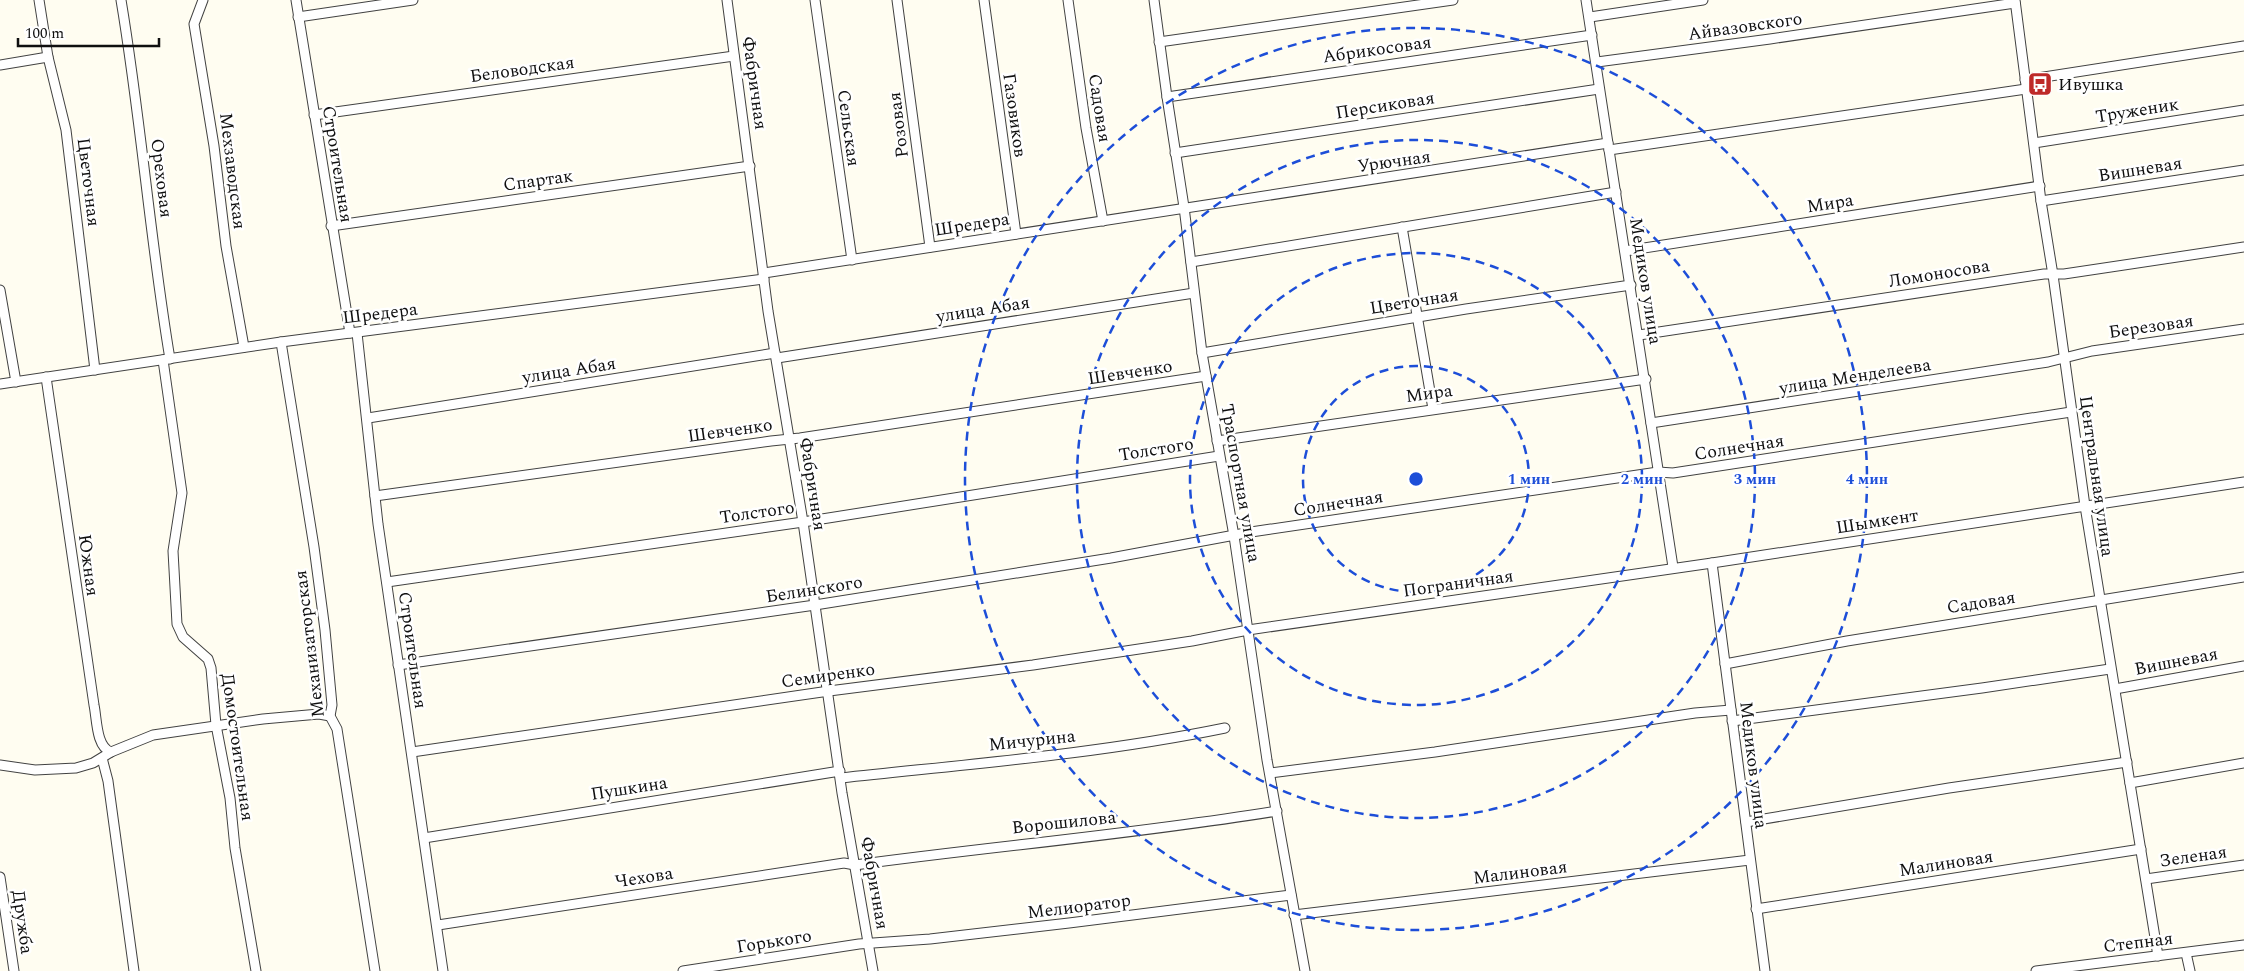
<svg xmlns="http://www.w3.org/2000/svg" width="2244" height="971" font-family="Spectral,serif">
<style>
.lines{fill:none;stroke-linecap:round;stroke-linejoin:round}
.minor-casing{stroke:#424242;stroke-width:11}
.minor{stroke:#fff;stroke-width:9}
.ring{fill:none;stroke:#1d4ed8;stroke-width:2.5;stroke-dasharray:9 6}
.labels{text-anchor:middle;stroke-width:5;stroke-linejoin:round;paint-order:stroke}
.street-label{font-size:18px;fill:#0f0f0f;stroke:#fff}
.poi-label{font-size:18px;fill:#0f0f0f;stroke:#fff;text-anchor:start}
.centre{fill:#1d4ed8;stroke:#fff;stroke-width:2.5}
.ring-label{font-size:15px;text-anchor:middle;font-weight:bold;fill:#1d4ed8;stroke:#fff;stroke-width:5;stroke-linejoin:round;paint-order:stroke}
</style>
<rect width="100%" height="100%" fill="#fffdf1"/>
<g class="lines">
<defs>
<g id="minor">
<polyline points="39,0 48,57 66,130 95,370"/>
<path d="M 121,0 C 141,119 150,240 170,359"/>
<polyline points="203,0 194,24 214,146 226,246 244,347"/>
<polyline points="296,0 350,333"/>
<polyline points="727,0 768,311 803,522 842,793 873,971"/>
<polyline points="815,0 852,260"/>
<polyline points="897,0 930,247"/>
<polyline points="984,0 1016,234"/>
<polyline points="1068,0 1086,128 1103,221"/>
<polyline points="1154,0 1167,97 1184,207 1202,353 1234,536 1267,760 1305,971"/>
<polyline points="1586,0 1673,567"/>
<polyline points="2015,0 2041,201 2053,275 2085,506 2158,956"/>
<polyline points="298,17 413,0"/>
<polyline points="1590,17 1703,0"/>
<polyline points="1159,42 1453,0"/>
<polyline points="1597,62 1770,39 2015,3"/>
<polyline points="0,65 48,57"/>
<polyline points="2025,80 2244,46"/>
<polyline points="1167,97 1592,35"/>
<polyline points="314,115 734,56"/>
<polyline points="2034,143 2244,110"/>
<polyline points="1609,150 2026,89"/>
<polyline points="1175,153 1599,89"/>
<polyline points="2041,201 2244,170"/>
<polyline points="331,226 750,166"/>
<polyline points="1402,227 1433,409"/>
<polyline points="1625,251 2040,186"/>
<polyline points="1191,262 1616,192"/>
<polyline points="764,273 1608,143"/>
<polyline points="0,290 16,382"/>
<polyline points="357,333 378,524 443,971"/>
<polyline points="1639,335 2044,274 2064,274 2244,247"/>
<polyline points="281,342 314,547 325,630 332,705 330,716 337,729 375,971"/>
<polyline points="1202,353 1466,309 1631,285"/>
<polyline points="777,358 1194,293"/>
<polyline points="163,360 182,493 173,551 177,624 183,637 208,659 211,668 216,725 230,798 235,848 256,971"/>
<path d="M 46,377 L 94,705 C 97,719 96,747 111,752"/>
<polyline points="0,384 281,342 764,279"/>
<polyline points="368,418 775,353"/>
<polyline points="1651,423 2048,362 2092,351 2244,329"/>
<polyline points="1217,441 1646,379"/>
<polyline points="375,496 771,441 800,438 1206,376"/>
<polyline points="1712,563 1765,971"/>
<polyline points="387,582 803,522 1219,456"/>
<polyline points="1725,664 1847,641 2244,577"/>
<polyline points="398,665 815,605 1111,558 1251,532 1658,472 1673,473 2071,412"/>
<polyline points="2115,689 2244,666"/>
<polyline points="1732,721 1982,688 2110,669"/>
<polyline points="412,752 829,691 1033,665 1192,641 1248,630 1712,563 2244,482"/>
<polyline points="102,758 108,781 134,971"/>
<polyline points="0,765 35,770 76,768 93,763 111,752 153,735 263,719 319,714 330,716"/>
<polyline points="1270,773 1435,752 1695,713 1731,710"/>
<path d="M 841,778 C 969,764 1098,754 1225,728"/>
<polyline points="2130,783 2244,763"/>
<polyline points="1746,822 1949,788 2127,762"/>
<polyline points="424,838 840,771"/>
<polyline points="0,877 14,971"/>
<polyline points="2146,879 2244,865"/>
<polyline points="1756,909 2141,849"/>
<polyline points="1294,915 1750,860"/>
<path d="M 438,925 L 844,863 L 855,865 C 995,846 1137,834 1277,811"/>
<polyline points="2186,953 2190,971"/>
<polyline points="683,971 859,944 930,939 1069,923 1291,895"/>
<polyline points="2036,971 2244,945"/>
</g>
</defs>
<use href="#minor" class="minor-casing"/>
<use href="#minor" class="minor"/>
</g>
<g class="ring">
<circle cx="1416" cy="479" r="113"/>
<circle cx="1416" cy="479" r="226"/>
<circle cx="1416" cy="479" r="339"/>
<circle cx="1416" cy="479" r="451"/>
</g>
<defs>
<symbol id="bus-square" viewBox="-11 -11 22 22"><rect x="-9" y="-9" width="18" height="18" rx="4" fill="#be2a28" stroke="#fff"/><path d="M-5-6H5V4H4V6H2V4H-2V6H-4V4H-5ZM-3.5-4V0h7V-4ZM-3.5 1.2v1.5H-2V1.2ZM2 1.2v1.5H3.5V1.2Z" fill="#fff"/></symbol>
</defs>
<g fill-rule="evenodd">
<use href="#bus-square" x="2026" y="70" width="28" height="28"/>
</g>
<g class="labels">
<g class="street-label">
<text transform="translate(1745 26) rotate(-8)" y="6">Айвазовского</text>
<text transform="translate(1377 49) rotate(-8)" y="6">Абрикосовая</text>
<text transform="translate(522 69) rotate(-8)" y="6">Беловодская</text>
<text transform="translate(755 83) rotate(82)" y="6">Фабричная</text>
<text transform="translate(1385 105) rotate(-9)" y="6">Персиковая</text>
<text transform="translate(1100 108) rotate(81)" y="6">Садовая</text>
<text transform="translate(2137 110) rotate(-9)" y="6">Труженик</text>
<text transform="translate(1015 115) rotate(82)" y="6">Газовиков</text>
<text transform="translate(898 125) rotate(-97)" y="6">Розовая</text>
<text transform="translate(849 128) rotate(82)" y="6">Сельская</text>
<text transform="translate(1394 161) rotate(-8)" y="6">Урючная</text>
<text transform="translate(338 164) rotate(81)" y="6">Строительная</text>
<text transform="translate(2140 169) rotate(-9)" y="6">Вишневая</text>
<text transform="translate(233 171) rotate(83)" y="6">Мехзаводская</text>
<text transform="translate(162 178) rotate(83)" y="6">Ореховая</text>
<text transform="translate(538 180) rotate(-8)" y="6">Спартак</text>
<text transform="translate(89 182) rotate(83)" y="6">Цветочная</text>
<text transform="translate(1830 203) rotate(-9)" y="6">Мира</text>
<text transform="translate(972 224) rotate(-9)" y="6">Шредера</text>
<text transform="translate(1939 273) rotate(-9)" y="6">Ломоносова</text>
<text transform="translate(1646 281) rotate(81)" y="6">Медиков улица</text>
<text transform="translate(1414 301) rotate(-9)" y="6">Цветочная</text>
<text transform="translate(983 309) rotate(-9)" y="6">улица Абая</text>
<text transform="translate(380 313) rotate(-7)" y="6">Шредера</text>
<text transform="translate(2151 326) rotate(-8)" y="6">Березовая</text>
<text transform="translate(569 370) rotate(-9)" y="6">улица Абая</text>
<text transform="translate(1130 372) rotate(-9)" y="6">Шевченко</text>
<text transform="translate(1855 376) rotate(-9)" y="6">улица Менделеева</text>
<text transform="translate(1429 393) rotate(-8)" y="6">Мира</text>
<text transform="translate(730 430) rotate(-8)" y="6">Шевченко</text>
<text transform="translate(1739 447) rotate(-9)" y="6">Солнечная</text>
<text transform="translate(1156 449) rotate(-9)" y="6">Толстого</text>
<text transform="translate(2097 476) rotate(82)" y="6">Центральная улица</text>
<text transform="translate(1241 483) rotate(80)" y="6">Траспортная улица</text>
<text transform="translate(813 484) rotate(81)" y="6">Фабричная</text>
<text transform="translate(1338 503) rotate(-9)" y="6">Солнечная</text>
<text transform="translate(757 512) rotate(-8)" y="6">Толстого</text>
<text transform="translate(1877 521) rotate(-9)" y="6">Шымкент</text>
<text transform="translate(89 565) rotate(82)" y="6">Южная</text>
<text transform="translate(1458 583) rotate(-8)" y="6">Пограничная</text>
<text transform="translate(814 589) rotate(-9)" y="6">Белинского</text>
<text transform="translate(1981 602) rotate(-9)" y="6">Садовая</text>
<text transform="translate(309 644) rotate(-97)" y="6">Механизаторская</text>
<text transform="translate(413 650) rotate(82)" y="6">Строительная</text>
<text transform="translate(2176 661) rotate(-11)" y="6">Вишневая</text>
<text transform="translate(828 675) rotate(-8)" y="6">Семиренко</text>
<text transform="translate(1032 740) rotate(-6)" y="6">Мичурина</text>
<text transform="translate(238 747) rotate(82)" y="6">Домостоительная</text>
<text transform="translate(1754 765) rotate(83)" y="6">Медиков улица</text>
<text transform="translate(629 788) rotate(-9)" y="6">Пушкина</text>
<text transform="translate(1064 822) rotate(-6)" y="6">Ворошилова</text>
<text transform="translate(2193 856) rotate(-8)" y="6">Зеленая</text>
<text transform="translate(1946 863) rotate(-9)" y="6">Малиновая</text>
<text transform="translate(1520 872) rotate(-7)" y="6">Малиновая</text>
<text transform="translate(644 877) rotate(-9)" y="6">Чехова</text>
<text transform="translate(875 883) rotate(80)" y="6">Фабричная</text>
<text transform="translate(1079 906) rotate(-7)" y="6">Мелиоратор</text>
<text transform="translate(23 922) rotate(82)" y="6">Дружба</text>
<text transform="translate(774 941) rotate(-9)" y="6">Горького</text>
<text transform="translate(2138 942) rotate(-7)" y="6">Степная</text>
</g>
<g class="poi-label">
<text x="2058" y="90">Ивушка</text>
</g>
</g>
<circle cx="1416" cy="479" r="8" class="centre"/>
<g class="ring-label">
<text x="1529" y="484">1 мин</text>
<text x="1642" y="484">2 мин</text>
<text x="1755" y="484">3 мин</text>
<text x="1867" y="484">4 мин</text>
</g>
<path d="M18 38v8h141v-8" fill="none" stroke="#0f0f0f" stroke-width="2.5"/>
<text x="25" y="38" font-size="15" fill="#0f0f0f" stroke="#ffffff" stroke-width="4" paint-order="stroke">100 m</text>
</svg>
